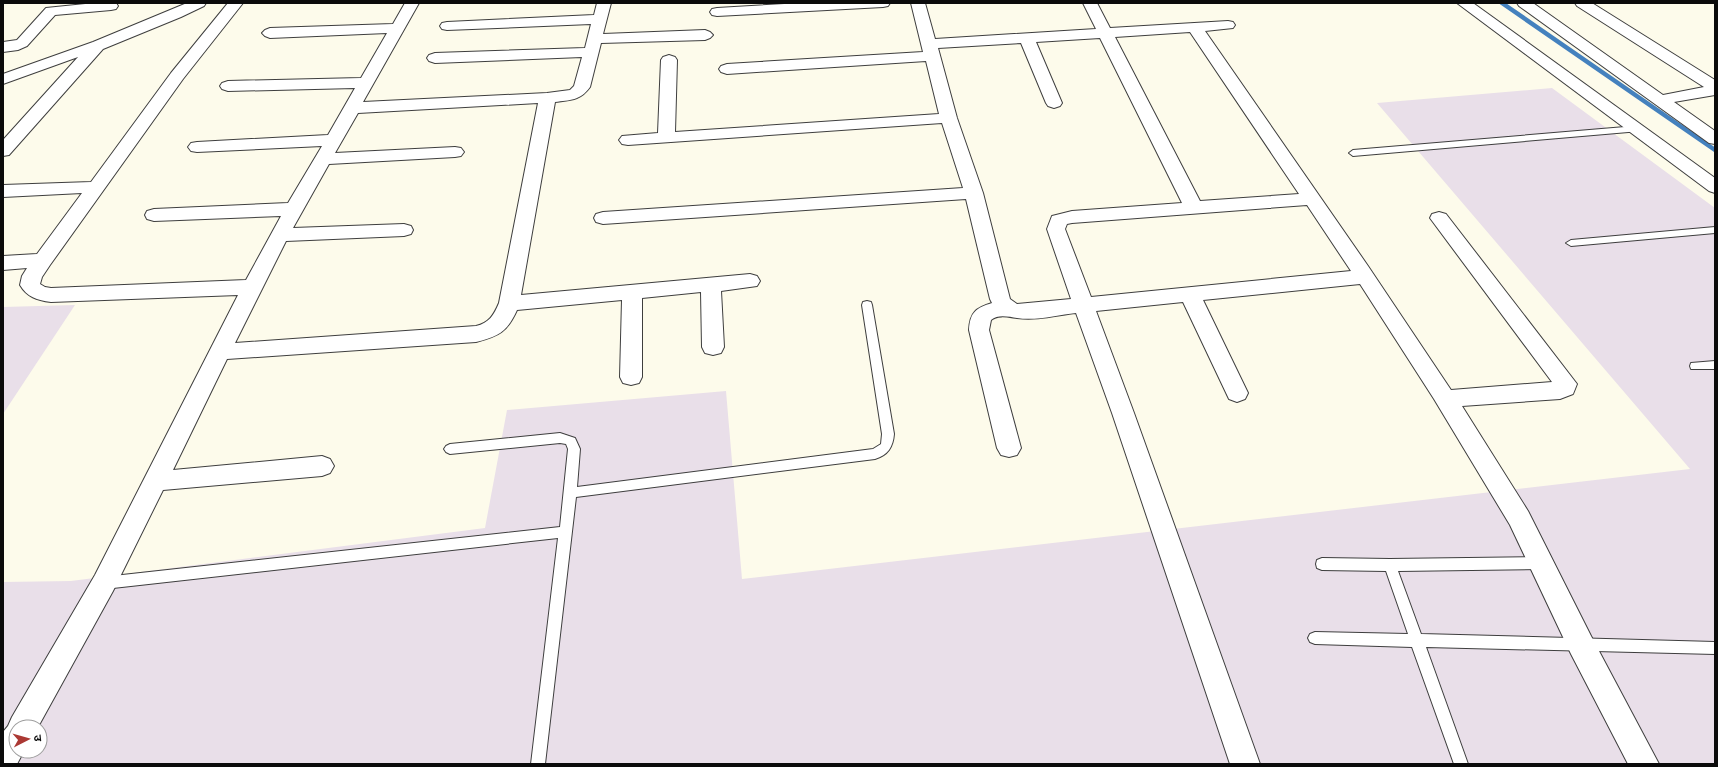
<svg xmlns="http://www.w3.org/2000/svg" width="1718" height="767" font-family="Lora,'Noto Sans Devanagari',serif">
<style>
.industrial{fill:#e9dfe9;fill-rule:evenodd}
.lines{fill:none;stroke-linecap:round;stroke-linejoin:round}
.stream{stroke:#4481be;stroke-width:4.5}
.service-casing{stroke:#3e3e3e;stroke-width:2}
.minor-casing{stroke:#3e3e3e;stroke-width:2}
.service{fill:#fff;fill-rule:evenodd}
.minor{fill:#fff;fill-rule:evenodd}
</style>
<rect width="100%" height="100%" fill="#fdfbeb"/>
<g class="industrial">
<path d="M 1552,88 L 1715,208 L 1715,764 L 3,764 L 3,582 L 71,581 L 485,528 L 507,410 L 726,391 L 742,579 L 1690,469 L 1377,103 ZM 16,727 L 40,727 L 40,751 L 16,751 Z"/>
<polygon points="75,305 3,414 3,307"/>
</g>
<g class="lines">
<polyline class="stream" points="1502,3 1715,150"/>
<defs>
<g id="service">
<polygon points="1637,126 1641,129 1640,131 1353,156 1349,153 1353,150"/>
<polygon points="1715,227 1715,233 1571,246 1566,243 1571,240"/>
<path d="M 867,301 L 871,302 L 872,305 L 894,434 C 893,447 888,455 875,459 L 576,497 L 545,764 L 531,764 L 558,538 L 104,589 L 99,587 L 98,583 L 99,579 L 104,577 L 560,527 L 568,449 L 566,444 L 560,443 L 450,454 L 446,452 L 444,449 L 446,446 L 450,444 L 560,433 L 575,438 L 580,449 L 577,487 L 873,449 L 881,444 L 882,434 L 862,305 L 863,302 Z"/>
<polygon points="1715,361 1715,369 1691,369 1690,366 1691,363"/>
<polygon points="1541,557 1546,559 1547,563 1546,567 1541,569 1398,571 1421,634 1715,642 1715,654 1426,647 1468,764 1454,764 1412,647 1315,644 1310,642 1308,638 1310,634 1315,632 1408,634 1386,571 1322,570 1317,568 1316,564 1317,560 1322,558 1390,559"/>
</g>
<g id="minor">
<polygon points="95,3 116,3 118,6 116,9 111,10 55,15 27,46 18,50 3,52 3,42 17,40 46,8"/>
<polygon points="187,3 206,3 204,6 181,17 103,49 9,155 3,156 3,140 78,57 3,84 3,74 93,42"/>
<path d="M 228,3 L 243,3 L 183,79 L 50,265 L 42,277 L 40,284 L 45,287 L 51,288 L 246,280 L 281,216 L 154,221 L 147,219 L 145,215 L 147,211 L 154,209 L 288,203 L 322,146 L 197,152 L 191,151 L 188,147 L 191,143 L 197,142 L 328,135 L 355,88 L 228,91 L 222,89 L 220,86 L 222,83 L 228,81 L 361,78 L 387,33 L 270,38 L 265,36 L 262,33 L 265,30 L 270,28 L 393,24 L 405,3 L 419,3 L 363,102 L 547,93 L 570,90 L 574,86 L 582,57 L 435,63 L 429,61 L 427,58 L 429,55 L 435,53 L 585,48 L 591,24 L 447,30 L 442,29 L 440,26 L 442,23 L 447,22 L 594,15 L 597,3 L 611,3 L 603,34 L 705,30 L 710,32 L 713,35 L 710,38 L 705,40 L 601,43 L 590,87 C 580,101 570,100 555,102 L 521,295 L 750,274 L 757,276 L 760,281 L 757,286 L 721,291 L 724,347 L 721,353 L 713,355 L 705,353 L 702,347 L 701,292 L 642,298 L 642,377 L 639,383 L 631,385 L 623,383 L 620,377 L 622,300 L 517,310 C 507,332 499,336 476,342 L 227,359 L 173,470 L 322,456 L 330,459 L 334,466 L 330,473 L 322,476 L 163,490 L 113,591 L 38,727 L 16,727 L 16,751 L 24,751 L 17,764 L 3,764 L 3,732 L 8,726 L 12,717 L 95,575 L 238,295 L 51,302 C 37,300 27,297 20,285 L 22,276 L 27,268 L 3,270 L 3,256 L 37,254 L 82,193 L 3,197 L 3,185 L 91,182 L 171,73 ZM 538,103 L 499,303 C 494,315 489,323 476,326 L 235,343 L 286,241 L 404,236 L 411,234 L 413,230 L 411,226 L 404,224 L 293,228 L 329,164 L 455,157 L 461,156 L 464,152 L 461,148 L 455,147 L 335,153 L 358,113 Z"/>
<polygon points="802,3 890,3 888,6 883,7 717,16 712,15 710,12 712,9 717,8"/>
<path d="M 911,3 L 925,3 L 935,39 L 1096,29 L 1083,3 L 1097,3 L 1110,28 L 1228,21 L 1233,22 L 1235,25 L 1233,28 L 1205,31 L 1368,266 L 1451,390 L 1552,382 L 1430,218 L 1432,214 L 1439,212 L 1446,214 L 1577,384 L 1573,394 L 1560,399 L 1462,406 L 1528,511 L 1591,636 L 1659,764 L 1628,764 L 1571,654 L 1510,525 L 1434,399 L 1360,284 L 1203,300 L 1248,393 L 1245,399 L 1237,402 L 1229,399 L 1183,302 L 1096,311 L 1134,413 L 1260,764 L 1230,764 L 1112,413 L 1076,313 C 1058,315 1036,321 1017,318 C 1009,317 998,314 991,320 L 989,330 L 1021,448 L 1017,455 L 1009,457 L 1001,455 L 997,448 L 969,330 C 970,312 976,308 992,303 L 990,299 L 966,199 L 603,224 L 596,222 L 594,218 L 596,214 L 603,212 L 963,188 L 942,123 L 628,145 L 622,144 L 619,140 L 622,136 L 658,133 L 661,60 L 663,57 L 669,55 L 675,57 L 677,60 L 675,132 L 939,114 L 926,61 L 727,74 L 721,72 L 719,69 L 721,66 L 727,64 L 923,52 ZM 1190,32 L 1299,194 L 1200,201 L 1115,37 ZM 1100,38 L 1182,203 L 1072,211 L 1052,216 L 1047,229 L 1071,299 L 1017,304 L 1010,299 L 983,193 L 957,118 L 938,48 L 1021,43 L 1046,103 L 1048,106 L 1054,108 L 1060,106 L 1062,103 L 1036,42 ZM 1307,205 L 1351,271 L 1091,297 L 1065,229 L 1067,224 L 1072,223 Z"/>
<polygon points="1457,3 1473,3 1715,178 1715,193 1709,191"/>
<polygon points="1517,3 1533,3 1663,95 1704,87 1577,6 1575,3 1592,3 1715,80 1715,95 1674,102 1715,131 1715,144 1709,143 1519,6"/>
</g>
</defs>
<use href="#service" class="service-casing"/>
<use href="#minor" class="minor-casing"/>
<use href="#service" class="service"/>
<use href="#minor" class="minor"/>
</g>
<rect width="1718" height="767" fill="none" stroke="#0b0b0b" stroke-width="8"/>
<g transform="translate(28 739) rotate(84)"><circle r="19" fill="#ffffff" stroke="#9d9d9d"/>
<path d="M0-3L7 15L0 10L-7 15Z" fill="#ab3833"/>
<text y="-6" font-size="11" font-weight="bold" text-anchor="middle" fill="#0b0b0b">उ</text>
</g>
</svg>
